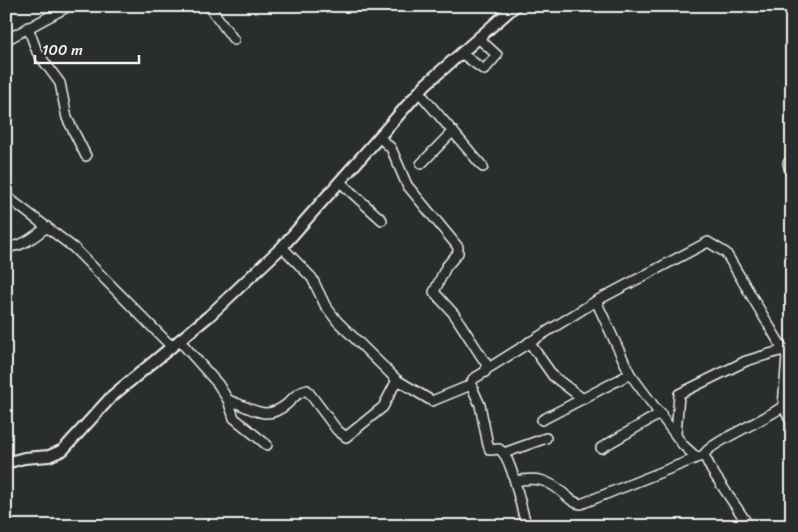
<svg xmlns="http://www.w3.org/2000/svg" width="798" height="532" font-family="Sriracha,sans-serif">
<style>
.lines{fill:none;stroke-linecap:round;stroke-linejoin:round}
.minor-casing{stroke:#f4f1e8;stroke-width:12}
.tertiary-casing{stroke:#f4f1e8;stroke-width:14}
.minor{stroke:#2a2d2e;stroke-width:9}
.tertiary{stroke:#2a2d2e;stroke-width:10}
</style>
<rect width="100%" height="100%" fill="#2a2d2e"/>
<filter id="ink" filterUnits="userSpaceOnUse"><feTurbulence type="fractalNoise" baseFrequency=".02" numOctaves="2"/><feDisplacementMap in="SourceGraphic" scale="10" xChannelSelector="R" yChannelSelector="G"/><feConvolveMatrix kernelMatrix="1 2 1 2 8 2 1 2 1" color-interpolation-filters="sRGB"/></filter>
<g filter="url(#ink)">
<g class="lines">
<defs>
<g id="minor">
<polyline points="209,6 234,40"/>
<polyline points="28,27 37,52 60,83 67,118 86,156"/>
<polyline points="6,40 69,6"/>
<polyline points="461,53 484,70 497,55 478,38"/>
<polyline points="419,92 483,167"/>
<path d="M 379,137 L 391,148 L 407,185 L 458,247 L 458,253 L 446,267 L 434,292 L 454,314 L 487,365 L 485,372 L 473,379 L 471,385 L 480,405 L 488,445 L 490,450 L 499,449 C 513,457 520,509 527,526"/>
<polyline points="788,163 792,179"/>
<polyline points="421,164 453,131"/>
<polyline points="340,182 382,220"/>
<polyline points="6,196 74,248 171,346"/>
<path d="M 6,246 C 21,249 36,235 47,227"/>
<polyline points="282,247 312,278 325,305 337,321 397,380 432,401 471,385"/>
<polyline points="596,301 630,374 683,445 696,457"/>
<polyline points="179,340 218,384 228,400 234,418 267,445"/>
<polyline points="529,342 553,376 583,399"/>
<polyline points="487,369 596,301 708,242 726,253 787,356"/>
<path d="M 228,400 C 252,407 264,423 287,404 C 293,398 298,392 307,390 L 337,430 L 346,437 L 383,407 L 397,380"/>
<polyline points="783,406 792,424"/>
<polyline points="542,420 630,374"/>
<polyline points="676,435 679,394 746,361 783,350"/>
<polyline points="601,448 661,413"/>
<polyline points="504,453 546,438"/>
<path d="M 515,481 C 536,477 547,479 563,493 C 569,498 573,503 581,504 L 704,455"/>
<path d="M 749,526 L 712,471 L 704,455 C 708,443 768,419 783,406 L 787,356 L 792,348"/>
</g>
<polyline id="tertiary" points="6,463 24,458 49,456 63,450 112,396 209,316 282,247 426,84 515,6"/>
</defs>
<use href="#minor" class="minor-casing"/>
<use href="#tertiary" class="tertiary-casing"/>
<use href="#minor" class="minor"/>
<use href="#tertiary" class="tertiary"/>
</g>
</g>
<rect width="798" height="532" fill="none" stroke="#2a2d2e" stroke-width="25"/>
<rect x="12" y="12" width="773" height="507" fill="none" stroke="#f4f1e8" stroke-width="2" filter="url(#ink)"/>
<path d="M35 55v8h104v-8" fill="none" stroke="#f4f1e8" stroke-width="2.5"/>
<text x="42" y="55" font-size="15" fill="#f4f1e8" stroke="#2a2d2e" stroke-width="4" paint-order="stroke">100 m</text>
</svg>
